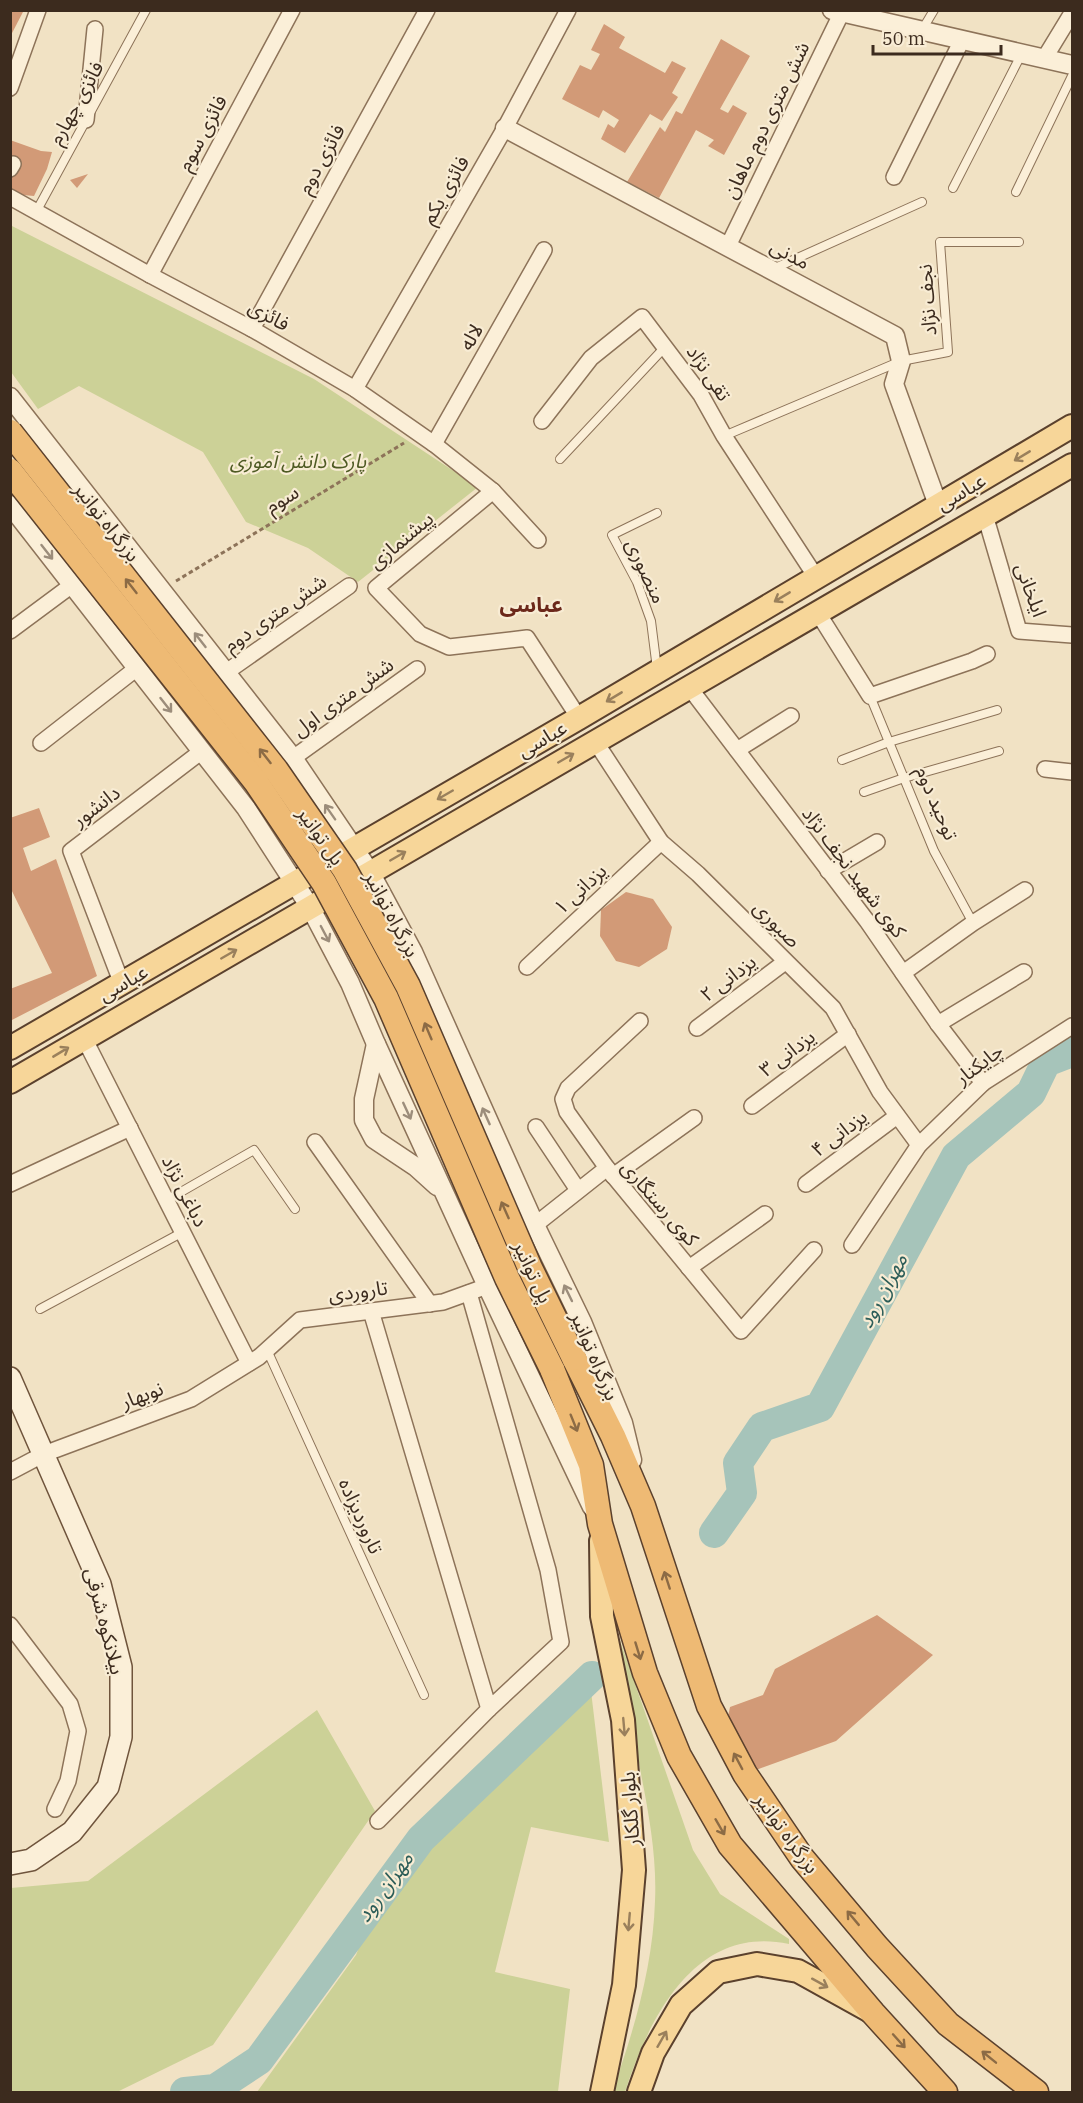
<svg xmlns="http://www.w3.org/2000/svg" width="1083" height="2103" font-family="'IBM Plex Serif','Noto Sans Arabic',serif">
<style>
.green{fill:#ccd197}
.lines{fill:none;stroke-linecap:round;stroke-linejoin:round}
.river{stroke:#a6c4ba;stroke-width:30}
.building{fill:#d29a77}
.service-casing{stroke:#8d7359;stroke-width:10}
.minor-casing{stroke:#8d7359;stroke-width:18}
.tertiary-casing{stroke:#8d7359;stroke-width:21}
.secondary-casing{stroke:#6f543c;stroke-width:24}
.primary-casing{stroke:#5b412d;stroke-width:26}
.trunk-casing{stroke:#5b412d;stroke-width:27}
.path{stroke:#8d7359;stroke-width:3;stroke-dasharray:4.5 3;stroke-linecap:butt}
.service{stroke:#fbefd8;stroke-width:8}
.minor{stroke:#fbefd8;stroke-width:15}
.tertiary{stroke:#fbefd8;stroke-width:18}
.secondary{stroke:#fbefd8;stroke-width:21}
.primary{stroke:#f7d699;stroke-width:22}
.trunk{stroke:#eeba74;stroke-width:24}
.trunk-bridge-casing{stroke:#5b412d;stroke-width:27;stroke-linecap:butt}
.trunk-bridge{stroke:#eeba74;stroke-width:24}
.oneway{stroke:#9a805c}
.oneway2{stroke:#9c8d7b}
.oneway3{stroke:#8c6b45}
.labels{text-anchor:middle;stroke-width:4.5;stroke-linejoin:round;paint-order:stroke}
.street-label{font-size:20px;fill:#3c2b1e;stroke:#f8ecd4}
.park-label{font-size:20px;font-style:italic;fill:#4e5a23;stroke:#f8ecd4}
.neighbourhood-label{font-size:21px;font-weight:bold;fill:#6c281a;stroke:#f8ecd4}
.water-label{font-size:21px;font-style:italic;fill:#2c5d58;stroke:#f8ecd4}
</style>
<rect width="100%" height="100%" fill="#f1e2c4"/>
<g class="green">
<polygon points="10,225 314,379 478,487 358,582 308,548 246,522 203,452 79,386 38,409 11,372"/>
<path d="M 610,1612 L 693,1850 L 720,1894 L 789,1939 L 789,1944 C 695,1924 649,2018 625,2092 L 612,2092 C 634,2031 653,1966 655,1901 C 657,1858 649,1815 641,1774 C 632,1720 621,1666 610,1612 Z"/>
<polygon points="591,1691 609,1842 531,1827 495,1972 570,1989 558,2092 257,2092 356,1955 380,1894"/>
<polygon points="317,1710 375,1811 213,2045 117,2092 11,2092 11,1888 88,1881"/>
</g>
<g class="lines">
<g class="river">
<polyline points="714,1533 742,1493 738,1463 762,1427 820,1407 956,1156 1031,1093 1046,1062 1072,1052"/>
<polyline points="185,2092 215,2089 259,2060 421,1839 592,1676"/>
</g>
</g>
<g class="building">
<polygon points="10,10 24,10 10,37"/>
<polygon points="604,24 625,37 619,48 665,73 672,61 686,68 672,93 678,97 662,121 650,114 625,153 601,139 608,124 614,128 619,120 603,110 599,118 562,99 580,65 591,70 600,54 591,50"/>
<polygon points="721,39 750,56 720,109 728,113 733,105 747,113 724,155 708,146 714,140 696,130 659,198 627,182 660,127 665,132 676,111 682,114"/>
<polygon points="10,140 41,151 52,152 47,169 34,196 13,194 10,191"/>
<polygon points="88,174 77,188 70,180"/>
<polygon points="39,808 50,837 23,848 31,871 56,859 97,976 10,1021 10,989 52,973 10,887 10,818"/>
<polygon points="626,892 653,899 672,927 667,949 639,967 616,961 600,936 601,910"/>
<polygon points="877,1615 933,1655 836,1741 745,1774 726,1726 730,1707 763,1695 775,1669"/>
</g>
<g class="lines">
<defs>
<g id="service">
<polyline points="922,30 934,10"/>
<polyline points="953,188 1021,55"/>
<polyline points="1016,192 1072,76"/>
<polyline points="36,212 146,10"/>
<polyline points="773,269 922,202"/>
<polyline points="724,436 901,361 948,352 940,242 1019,242"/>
<polyline points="560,459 665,347"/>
<polyline points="657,513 612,535 637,582 651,621 657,669"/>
<polyline points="870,696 934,851 973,923"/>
<polyline points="842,760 889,742 997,710"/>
<polyline points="864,792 904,778 999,751"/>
<polyline points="167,1200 254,1150 295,1209"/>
<polyline points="40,1309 183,1232"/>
<polyline points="267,1350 424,1695"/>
</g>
<g id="minor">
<polyline points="1044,59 1072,13"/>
<polyline points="10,88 38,10"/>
<polyline points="86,120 95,29"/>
<polyline points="10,169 13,164"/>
<polyline points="894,177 962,40"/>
<polyline points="10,197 150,275 252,329 355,389 434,444 493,491 538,540"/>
<polyline points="728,246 843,10"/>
<polyline points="150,275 292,10"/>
<polyline points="252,329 427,10"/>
<polyline points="355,389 505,128 568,10"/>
<polyline points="542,421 591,358 642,317 701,395 724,436 816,577"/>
<polyline points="434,444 544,250"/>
<polyline points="493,491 376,588 420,634 449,647 527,638 579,718"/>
<polyline points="985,515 1019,631 1072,635"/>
<polyline points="818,613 870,696 972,661 987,654"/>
<polyline points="10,631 72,585"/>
<polyline points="225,673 349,586"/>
<polyline points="689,687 867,921 938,1024 983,1083"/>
<polyline points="595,741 661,842 698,874 833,1008 880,1092 919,1145"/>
<polyline points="41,743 137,668"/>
<polyline points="737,750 791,716"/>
<polyline points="293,758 417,669"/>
<polyline points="1045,769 1072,772"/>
<polyline points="828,871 877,842"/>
<polyline points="527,967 661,842"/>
<polyline points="903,973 973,923 1025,890"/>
<polyline points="122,984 71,851 202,751"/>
<polyline points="640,1021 568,1088 563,1099 567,1112 607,1168 741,1331 814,1250"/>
<polyline points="938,1024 1024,972"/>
<polyline points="697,1028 785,962"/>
<polyline points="84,1038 249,1363"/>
<polyline points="752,1106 848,1034"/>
<polyline points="536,1127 578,1190"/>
<polyline points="315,1142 430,1304"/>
<polyline points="613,1176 694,1118"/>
<polyline points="10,1184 130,1128"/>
<polyline points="806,1184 897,1116"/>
<polyline points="535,1225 607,1168"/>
<polyline points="852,1245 919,1145 983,1083 1072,1026"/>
<polyline points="689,1268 765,1214"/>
<polyline points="371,1311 489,1709 561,1642 548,1570 469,1293"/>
<polyline points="10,1472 44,1454 191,1399 259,1357 300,1320 443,1302 479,1289"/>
<polyline points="10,1625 70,1704 78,1731 68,1781 55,1809"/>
<polyline points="378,1821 489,1709"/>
</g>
<g id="tertiary">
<polyline points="832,10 1072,65"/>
<polyline points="505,128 895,336 901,361 894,384 938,505"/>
<polyline points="10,397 293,758 370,872 413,952 535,1225 582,1322 623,1423 632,1460"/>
<polyline points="10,505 246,808 310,907 350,983 376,1044 487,1286 592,1507"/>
<polyline points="376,1044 364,1099 364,1120 374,1139 416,1167 437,1186"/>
</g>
<polyline id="secondary" points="10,1378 100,1584 121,1667 121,1737 108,1787 72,1832 31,1860 10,1864"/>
<g id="primary">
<polyline points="10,1048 579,718 1072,426"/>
<polyline points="10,1082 1072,465"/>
<polyline points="601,1541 602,1616 623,1720 634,1870 624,1985 602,2092"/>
<polyline points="639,2092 653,2053 681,2005 718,1972 757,1964 798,1971 870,2011"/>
</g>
<g id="trunk">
<polyline points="574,1358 613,1436 643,1506 709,1706 745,1774 802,1858 877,1947 948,2024 1036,2092"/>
<polyline points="552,1369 591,1465 600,1524 645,1673 679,1756 730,1845 873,2013 945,2092"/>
</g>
</defs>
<use href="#service" class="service-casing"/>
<use href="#minor" class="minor-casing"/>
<use href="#tertiary" class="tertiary-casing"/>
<use href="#secondary" class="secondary-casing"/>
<use href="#primary" class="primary-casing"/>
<use href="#trunk" class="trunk-casing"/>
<polyline class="path" points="176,581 404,443"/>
<use href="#service" class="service"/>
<use href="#minor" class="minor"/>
<use href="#tertiary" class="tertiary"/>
<use href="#secondary" class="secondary"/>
<use href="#primary" class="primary"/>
<use href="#trunk" class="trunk"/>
<defs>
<g id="trunk-bridge">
<polyline points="10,432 276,770 345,870 408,986 530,1268 574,1358"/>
<polyline points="10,471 256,782 324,883 386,998 507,1278 552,1369"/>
</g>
</defs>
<use href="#trunk-bridge" class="trunk-bridge-casing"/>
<use href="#trunk-bridge" class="trunk-bridge"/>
</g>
<defs><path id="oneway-shaft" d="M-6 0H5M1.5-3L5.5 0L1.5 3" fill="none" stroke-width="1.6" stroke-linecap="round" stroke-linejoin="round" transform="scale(1.5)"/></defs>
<g class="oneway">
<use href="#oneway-shaft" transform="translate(1022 456) rotate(149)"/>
<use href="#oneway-shaft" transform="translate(782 597) rotate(149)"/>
<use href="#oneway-shaft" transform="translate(614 697) rotate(149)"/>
<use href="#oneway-shaft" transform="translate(566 758) rotate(-30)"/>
<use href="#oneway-shaft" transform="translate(445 795) rotate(150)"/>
<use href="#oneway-shaft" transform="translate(398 856) rotate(-30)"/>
<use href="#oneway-shaft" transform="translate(229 954) rotate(-30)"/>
<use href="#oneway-shaft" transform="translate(61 1052) rotate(-31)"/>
<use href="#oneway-shaft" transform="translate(624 1727) rotate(85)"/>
<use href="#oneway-shaft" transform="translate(629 1922) rotate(95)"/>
<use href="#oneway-shaft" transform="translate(820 1983) rotate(29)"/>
<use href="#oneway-shaft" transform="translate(662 2039) rotate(-60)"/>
</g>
<g class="oneway2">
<use href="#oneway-shaft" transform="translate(47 552) rotate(52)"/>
<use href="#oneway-shaft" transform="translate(200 640) rotate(-128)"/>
<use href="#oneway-shaft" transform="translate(166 705) rotate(52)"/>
<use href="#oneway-shaft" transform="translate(330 812) rotate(-125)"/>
<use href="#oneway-shaft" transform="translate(325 934) rotate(62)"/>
<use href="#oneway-shaft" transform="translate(407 1111) rotate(65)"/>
<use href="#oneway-shaft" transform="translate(486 1116) rotate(-114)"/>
<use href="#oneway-shaft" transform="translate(568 1293) rotate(-116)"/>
</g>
<g class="oneway3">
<use href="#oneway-shaft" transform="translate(131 586) rotate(-128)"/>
<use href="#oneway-shaft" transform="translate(265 756) rotate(-128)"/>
<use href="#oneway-shaft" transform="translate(428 1031) rotate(-113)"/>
<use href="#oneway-shaft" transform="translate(505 1210) rotate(-114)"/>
<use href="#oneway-shaft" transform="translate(574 1423) rotate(68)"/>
<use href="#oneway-shaft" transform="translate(667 1580) rotate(-108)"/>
<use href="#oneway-shaft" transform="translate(638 1651) rotate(73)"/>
<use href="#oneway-shaft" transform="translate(738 1761) rotate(-118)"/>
<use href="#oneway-shaft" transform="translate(720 1827) rotate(60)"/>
<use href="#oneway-shaft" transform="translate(853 1918) rotate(-130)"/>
<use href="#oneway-shaft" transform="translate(899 2041) rotate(48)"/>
<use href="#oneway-shaft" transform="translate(989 2057) rotate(-141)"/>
</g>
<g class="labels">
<g class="street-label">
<text transform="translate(76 103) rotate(-61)" y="7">فائزی چهارم</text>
<text transform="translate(766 120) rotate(-64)" y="7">شش متری دوم ماهان</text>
<text transform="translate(202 133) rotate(-62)" y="7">فائزی سوم</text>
<text transform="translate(321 159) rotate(-61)" y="7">فائزی دوم</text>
<text transform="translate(445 190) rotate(-60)" y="7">فائزی یکم</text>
<text transform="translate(790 254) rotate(28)" y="7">مدنی</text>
<text transform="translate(927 300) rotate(-94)" y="7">نجف نژاد</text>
<text transform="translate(269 315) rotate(29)" y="7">فائزی</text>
<text transform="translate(471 337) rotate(-60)" y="7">لاله</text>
<text transform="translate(709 373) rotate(56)" y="7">تقی نژاد</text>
<text transform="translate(961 492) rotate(-31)" y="7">عباسى</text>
<text transform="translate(282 499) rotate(-31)" y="7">سوم</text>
<text transform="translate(107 522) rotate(52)" y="7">بزرگراه توانیر</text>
<text transform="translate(401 540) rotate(-40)" y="7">پیشنمازی</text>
<text transform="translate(646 571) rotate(65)" y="7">منصوری</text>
<text transform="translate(1031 590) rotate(70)" y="7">ایلخانی</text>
<text transform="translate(275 613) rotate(-35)" y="7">شش متری دوم</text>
<text transform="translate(343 697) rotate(-36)" y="7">شش متری اول</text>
<text transform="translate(542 739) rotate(-30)" y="7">عباسى</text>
<text transform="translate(937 803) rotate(67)" y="7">توحید دوم</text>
<text transform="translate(96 806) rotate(-37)" y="7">دانشور</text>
<text transform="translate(321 836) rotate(55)" y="7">پل توانیر</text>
<text transform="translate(854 872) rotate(53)" y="7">کوی شهید نجف نژاد</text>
<text transform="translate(580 889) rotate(-43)" y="7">یزدانی ۱</text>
<text transform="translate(392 914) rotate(62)" y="7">بزرگراه توانیر</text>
<text transform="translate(777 924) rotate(45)" y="7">صبوری</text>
<text transform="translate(728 978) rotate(-37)" y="7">یزدانی ۲</text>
<text transform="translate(123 983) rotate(-30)" y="7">عباسى</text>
<text transform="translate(787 1053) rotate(-37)" y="7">یزدانی ۳</text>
<text transform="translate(979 1064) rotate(-37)" y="7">چایکنار</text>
<text transform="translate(839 1133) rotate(-37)" y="7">یزدانی ۴</text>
<text transform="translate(185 1191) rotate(63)" y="7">دباغی نژاد</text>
<text transform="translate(660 1203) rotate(49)" y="7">کوی رستگاری</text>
<text transform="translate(533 1272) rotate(65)" y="7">پل توانیر</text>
<text transform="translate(358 1291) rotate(-7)" y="7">تاروردی</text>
<text transform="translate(595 1356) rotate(67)" y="7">بزرگراه توانیر</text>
<text transform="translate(142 1395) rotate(-21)" y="7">نوبهار</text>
<text transform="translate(361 1516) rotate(66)" y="7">تاروردیزاده</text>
<text transform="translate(105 1621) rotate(76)" y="7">بیلانکوه شرقی</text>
<text transform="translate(630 1809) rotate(-94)" y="7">بلوار گلکار</text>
<text transform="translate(787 1833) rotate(54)" y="7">بزرگراه توانیر</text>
</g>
<g class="park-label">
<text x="298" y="468">پارک دانش آموزی</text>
</g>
<g class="neighbourhood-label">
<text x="531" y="612">عباسی</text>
</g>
<g class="water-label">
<text transform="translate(883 1291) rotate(-62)" y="7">مهران رود</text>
<text transform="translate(385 1887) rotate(-54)" y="7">مهران رود</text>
</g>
</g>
<rect width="1083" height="2103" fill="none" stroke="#3c2b1e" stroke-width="24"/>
<path d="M873 45v9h128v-9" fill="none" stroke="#3c2b1e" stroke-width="3"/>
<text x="882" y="45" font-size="18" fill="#3c2b1e" stroke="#f8ecd4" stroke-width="4.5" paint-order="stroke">50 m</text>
</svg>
